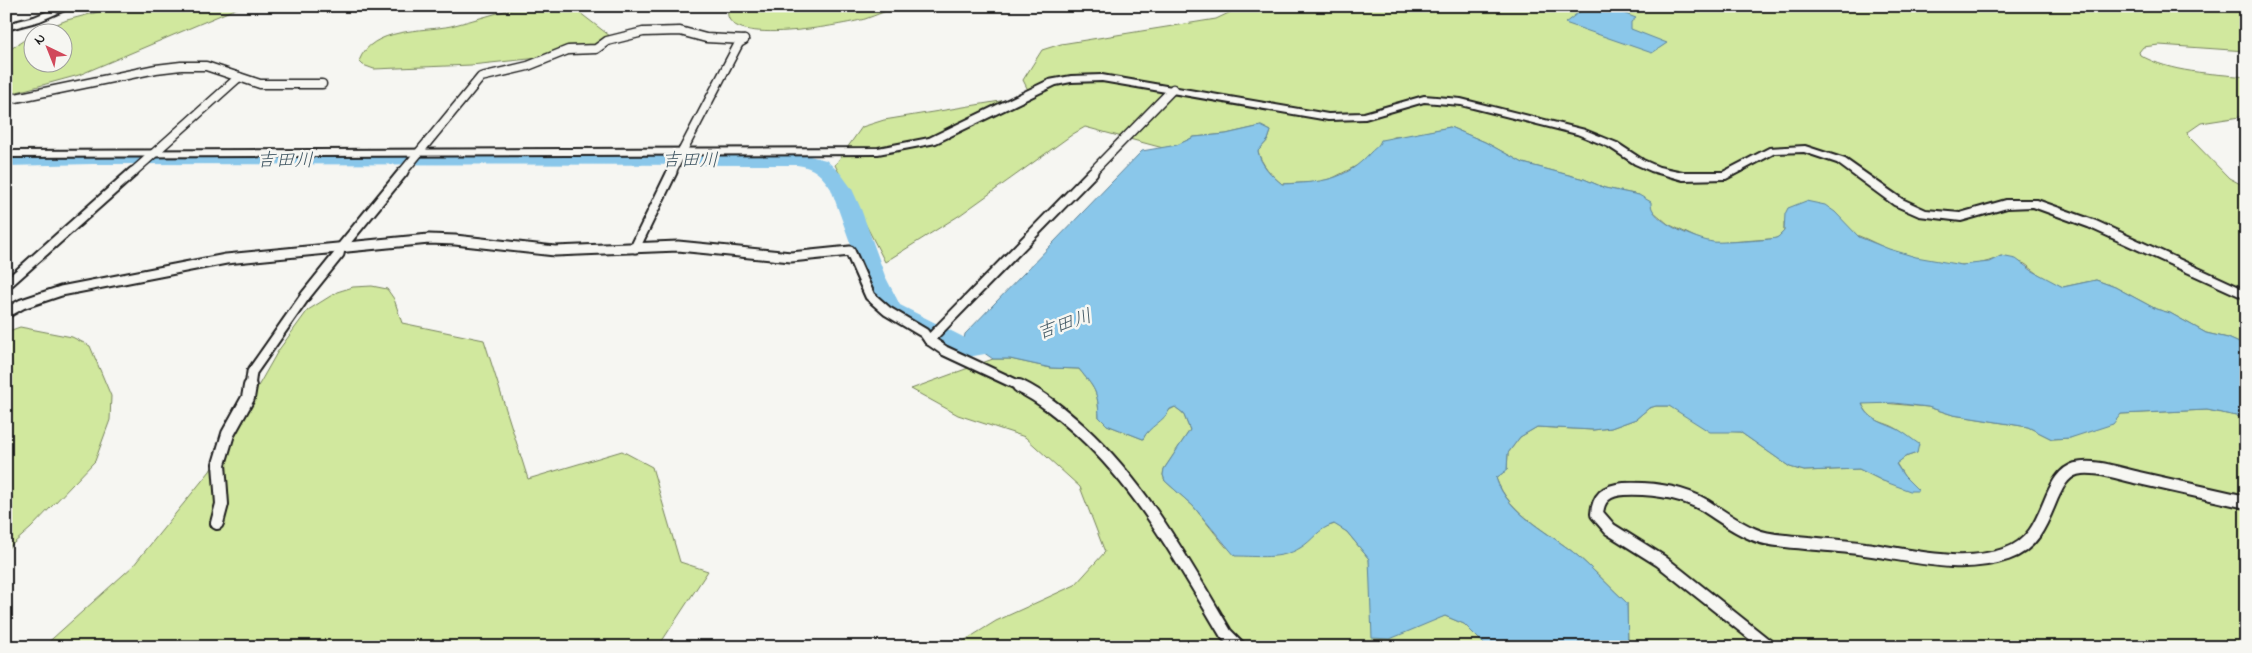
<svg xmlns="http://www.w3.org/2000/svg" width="2252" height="653" font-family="'Indie Flower','Klee One',sans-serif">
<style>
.green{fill:#d1e89e;stroke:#76825d}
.water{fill:#8ac7ea;stroke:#5e8398}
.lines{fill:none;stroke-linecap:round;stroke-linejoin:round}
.river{fill:#8ac7ea;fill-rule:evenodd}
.minor-far2-casing{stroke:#1c1c1c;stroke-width:11}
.minor-far1-casing{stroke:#1c1c1c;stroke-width:13}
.minor-casing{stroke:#1c1c1c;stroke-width:16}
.tertiary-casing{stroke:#1c1c1c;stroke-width:4}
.minor-far2{stroke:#f6f6f2;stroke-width:8}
.minor-far1{stroke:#f6f6f2;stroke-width:9}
.minor{stroke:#f6f6f2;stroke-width:12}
.tertiary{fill:#f6f6f2;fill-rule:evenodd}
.labels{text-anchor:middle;stroke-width:5;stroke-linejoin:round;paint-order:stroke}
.water-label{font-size:19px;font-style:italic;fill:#425864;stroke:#f6f6f2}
</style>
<rect width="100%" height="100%" fill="#f6f6f2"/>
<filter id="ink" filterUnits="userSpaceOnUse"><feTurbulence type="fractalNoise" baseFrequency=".02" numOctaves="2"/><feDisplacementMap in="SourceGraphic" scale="10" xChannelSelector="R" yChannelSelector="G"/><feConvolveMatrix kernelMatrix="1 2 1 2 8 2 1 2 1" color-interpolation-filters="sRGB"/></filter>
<g filter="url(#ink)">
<g class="green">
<polygon points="121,6 242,6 79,75 6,95 6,52 32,35 32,62 62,62 62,32 37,32 67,20"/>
<path d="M 521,6 L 571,6 L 610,36 L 587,52 L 568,55 L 471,65 L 374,69 L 363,65 L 359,61 C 372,27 422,32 451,26 C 474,20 498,13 521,6 Z"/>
<path d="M 729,6 L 897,6 C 887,11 876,15 865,19 C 846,24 713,51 729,6 Z"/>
<path d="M 1234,6 L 2246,6 L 2246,51 L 2159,45 L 2143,47 L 2139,52 L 2140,55 C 2171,73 2211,73 2246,77 L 2246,116 L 2201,123 L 2188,132 L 2189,137 L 2229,178 L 2246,187 L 2246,346 L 2228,338 L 2206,333 L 2170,313 L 2156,309 L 2115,287 L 2096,280 L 2063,287 L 2045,279 L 2025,264 L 2001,256 C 1968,274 1925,261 1890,250 C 1880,246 1870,240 1859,236 C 1835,229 1808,226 1784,222 L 1784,231 L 1777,238 L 1769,239 L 1716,243 L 1703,241 L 1668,224 L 1654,212 L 1639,195 L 1605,188 L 1584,179 L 1523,163 L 1485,142 L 1450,127 L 1406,136 L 1393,137 L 1380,144 L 1362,163 L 1333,178 L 1318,182 L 1282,184 C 1272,176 1261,164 1258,151 L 1268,140 L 1271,131 L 1261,126 L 1226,134 L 1194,137 L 1177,145 L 1163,148 L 1085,127 L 1073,134 L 960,215 L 885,262 L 835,165 L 862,127 L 884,120 L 1031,96 L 1023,80 L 1042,50 L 1061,44 L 1216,19 L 1235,10 Z"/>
<polygon points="372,286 387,289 394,299 402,323 484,340 528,479 622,451 652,467 680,562 708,571 658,647 43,647 133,566 210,471 278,351 308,310 337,292 353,287"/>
<polygon points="20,327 72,337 90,346 111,396 110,420 95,461 31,528 6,550 6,332"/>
<path d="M 993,359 L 1010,359 L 1051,368 L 1079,369 C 1095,389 1098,391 1099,417 L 1107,425 L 1143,439 C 1148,428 1164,412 1175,407 L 1183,413 L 1190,430 L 1164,469 L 1163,475 L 1165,481 L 1193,506 L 1226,547 L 1300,548 L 1322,528 L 1335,524 L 1347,532 L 1369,559 L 1371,580 L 1424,623 L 1445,616 L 1464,624 L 1487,647 L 954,647 L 996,621 L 1075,585 L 1105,552 L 1080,487 L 1025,437 L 958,415 L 911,389 Z"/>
<path d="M 1872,402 L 1928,407 L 1953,415 L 2028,427 L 2052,439 L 2070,438 L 2120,414 L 2207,410 L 2246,418 L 2246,647 L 1628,647 L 1627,603 C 1611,588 1596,572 1579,557 C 1551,533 1509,515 1496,478 L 1507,470 L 1508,453 L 1520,437 L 1537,427 L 1593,430 L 1611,428 L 1636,419 L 1649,408 L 1656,406 L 1669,406 L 1725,431 L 1740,432 L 1790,467 L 1804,471 L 1859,469 L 1883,481 L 1918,490 L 1904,476 L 1896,463 L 1905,457 L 1917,453 C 1912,446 1906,436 1900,431 C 1886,420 1873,426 1862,404 Z"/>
</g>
<g class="water">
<polygon points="1587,6 1605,6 1636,18 1631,22 1631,29 1667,43 1652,53 1565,23"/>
<path d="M 1261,126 L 1271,131 L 1268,140 L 1258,151 C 1260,164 1272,176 1282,184 C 1321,182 1344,182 1371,152 C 1375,148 1379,146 1381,140 L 1450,127 L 1485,142 L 1523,163 L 1584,179 L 1605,188 L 1639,195 L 1651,202 C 1648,221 1698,240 1713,242 C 1718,243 1771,240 1776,238 C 1779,237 1782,233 1784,231 L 1785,214 L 1788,208 L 1806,201 L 1825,205 L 1835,212 L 1859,237 L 1889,249 L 1916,257 L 1962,265 L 1989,262 L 2001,256 L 2016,259 L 2031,270 L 2063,287 L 2096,280 L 2115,287 L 2156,309 L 2170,313 L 2206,333 L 2228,338 L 2246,346 L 2246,418 L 2207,410 L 2121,414 L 2113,424 L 2070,438 L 2052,439 L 2028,427 L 1953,415 L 1928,407 L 1894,403 L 1862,404 C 1869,421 1885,423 1899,430 C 1906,434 1913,440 1919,444 L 1917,453 L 1905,457 L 1896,464 L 1904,476 L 1919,491 L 1910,491 L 1883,481 L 1859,469 L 1804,471 L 1790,467 L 1740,432 L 1710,432 L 1669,406 L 1656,406 L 1649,408 L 1636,419 L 1611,428 L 1593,430 L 1537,427 L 1520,437 L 1508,453 L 1507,470 L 1496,478 C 1508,515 1551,533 1579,557 C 1596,572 1611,588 1627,603 L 1628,647 L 1487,647 L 1464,624 L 1445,616 L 1390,639 L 1372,638 L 1369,559 L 1347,532 L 1334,524 C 1317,529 1314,540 1300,548 C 1281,560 1257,556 1235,556 L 1193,506 L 1165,481 L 1163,475 L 1164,469 L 1190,430 L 1183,413 L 1175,407 L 1170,409 C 1164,422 1149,426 1143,439 L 1107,425 L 1099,417 C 1098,391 1095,389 1079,369 L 1051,368 L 1010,359 L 993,359 L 964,339 L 965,334 L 1142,151 L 1177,145 L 1194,137 L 1226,134 Z"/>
</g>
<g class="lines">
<path class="river" d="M 93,152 L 797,153 L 826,160 L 841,174 L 852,189 L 861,209 L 885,276 L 900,305 L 971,341 L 1009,334 L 1018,336 L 1021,342 L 1018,348 L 968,357 L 959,355 L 884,315 L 870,295 L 862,276 L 831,189 C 822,175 814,167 797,165 L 93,164 L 6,166 L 6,154 Z"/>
<defs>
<g id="minor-far2">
<polyline points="6,100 156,69 181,66 206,66 260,84 322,84"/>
<polyline points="132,173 239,77"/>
<polyline points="402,173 481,77 528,66 568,50 596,49 607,41 643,32 680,31 706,38 744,40"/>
<polyline points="671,173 739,43 744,40"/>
<polyline points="1091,173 1173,89"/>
</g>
<g id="minor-far1">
<polyline points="635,248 672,172"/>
<polyline points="6,285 133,172"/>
<polyline points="6,313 22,304 61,291 226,259 429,239 455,240 555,251 678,246 791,257 850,251 870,296 887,311 924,333 929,340 945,351 1022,387"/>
<polyline points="929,340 1093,172"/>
<polyline points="250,387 252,372 306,295 339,254 340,249 403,172"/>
</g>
<g id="minor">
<path d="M 1019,386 C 1042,397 1062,414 1081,431 C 1143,488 1183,562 1226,634 L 1239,647"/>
<polyline points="217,523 222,504 219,464 228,434 248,398 250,386"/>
<path d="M 1769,647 L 1661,561 L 1610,529 L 1597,514 C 1598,497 1608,490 1624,489 C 1652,488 1679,491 1704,505 C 1720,515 1735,527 1753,534 C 1763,539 1775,540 1786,541 C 1812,544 1839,545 1865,549 C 1911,555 1961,570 2007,554 C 2034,545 2042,521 2052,497 C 2057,486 2063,473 2076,469 C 2094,464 2120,474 2139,478 C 2175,486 2210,494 2246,502"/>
</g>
<g id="tertiary">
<polygon points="60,6 74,6 40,21 6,30 6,24 34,17"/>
<polygon points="1102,75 1328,114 1364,113 1424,96 1461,99 1585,130 1617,143 1643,160 1659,167 1683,172 1723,172 1769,148 1805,146 1845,159 1902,199 1926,210 1960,213 2006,200 2037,200 2096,221 2246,290 2246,299 2088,227 2033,207 2007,208 1961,221 1919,216 1894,205 1837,163 1804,152 1775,153 1726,179 1683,180 1651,171 1635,164 1609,147 1577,134 1461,105 1424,102 1365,119 1328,120 1102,81 1071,82 1056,85 936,143 878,154 6,157 6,151 878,148 929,138 1049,80 1071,76"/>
</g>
</defs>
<use href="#minor-far2" class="minor-far2-casing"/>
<use href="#minor-far1" class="minor-far1-casing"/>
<use href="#minor" class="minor-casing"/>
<use href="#tertiary" class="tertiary-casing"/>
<use href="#minor-far2" class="minor-far2"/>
<use href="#minor-far1" class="minor-far1"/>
<use href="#minor" class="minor"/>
<use href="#tertiary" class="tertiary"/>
</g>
</g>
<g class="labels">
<g class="water-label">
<text x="285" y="166">吉田川</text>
<text x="690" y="166">吉田川</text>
<text transform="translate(1064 323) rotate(-19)" y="7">吉田川</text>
</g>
</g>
<rect width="2252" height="653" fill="none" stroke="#f6f6f2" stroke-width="25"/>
<rect x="12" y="12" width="2227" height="628" fill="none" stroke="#1c1c1c" stroke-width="2" filter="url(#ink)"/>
<g transform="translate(48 48) rotate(317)"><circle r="24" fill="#f6f6f2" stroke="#9f9f9c"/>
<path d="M0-4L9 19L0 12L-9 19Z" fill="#d1495b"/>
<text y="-8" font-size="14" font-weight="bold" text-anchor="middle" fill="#1c1c1c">N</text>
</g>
</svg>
